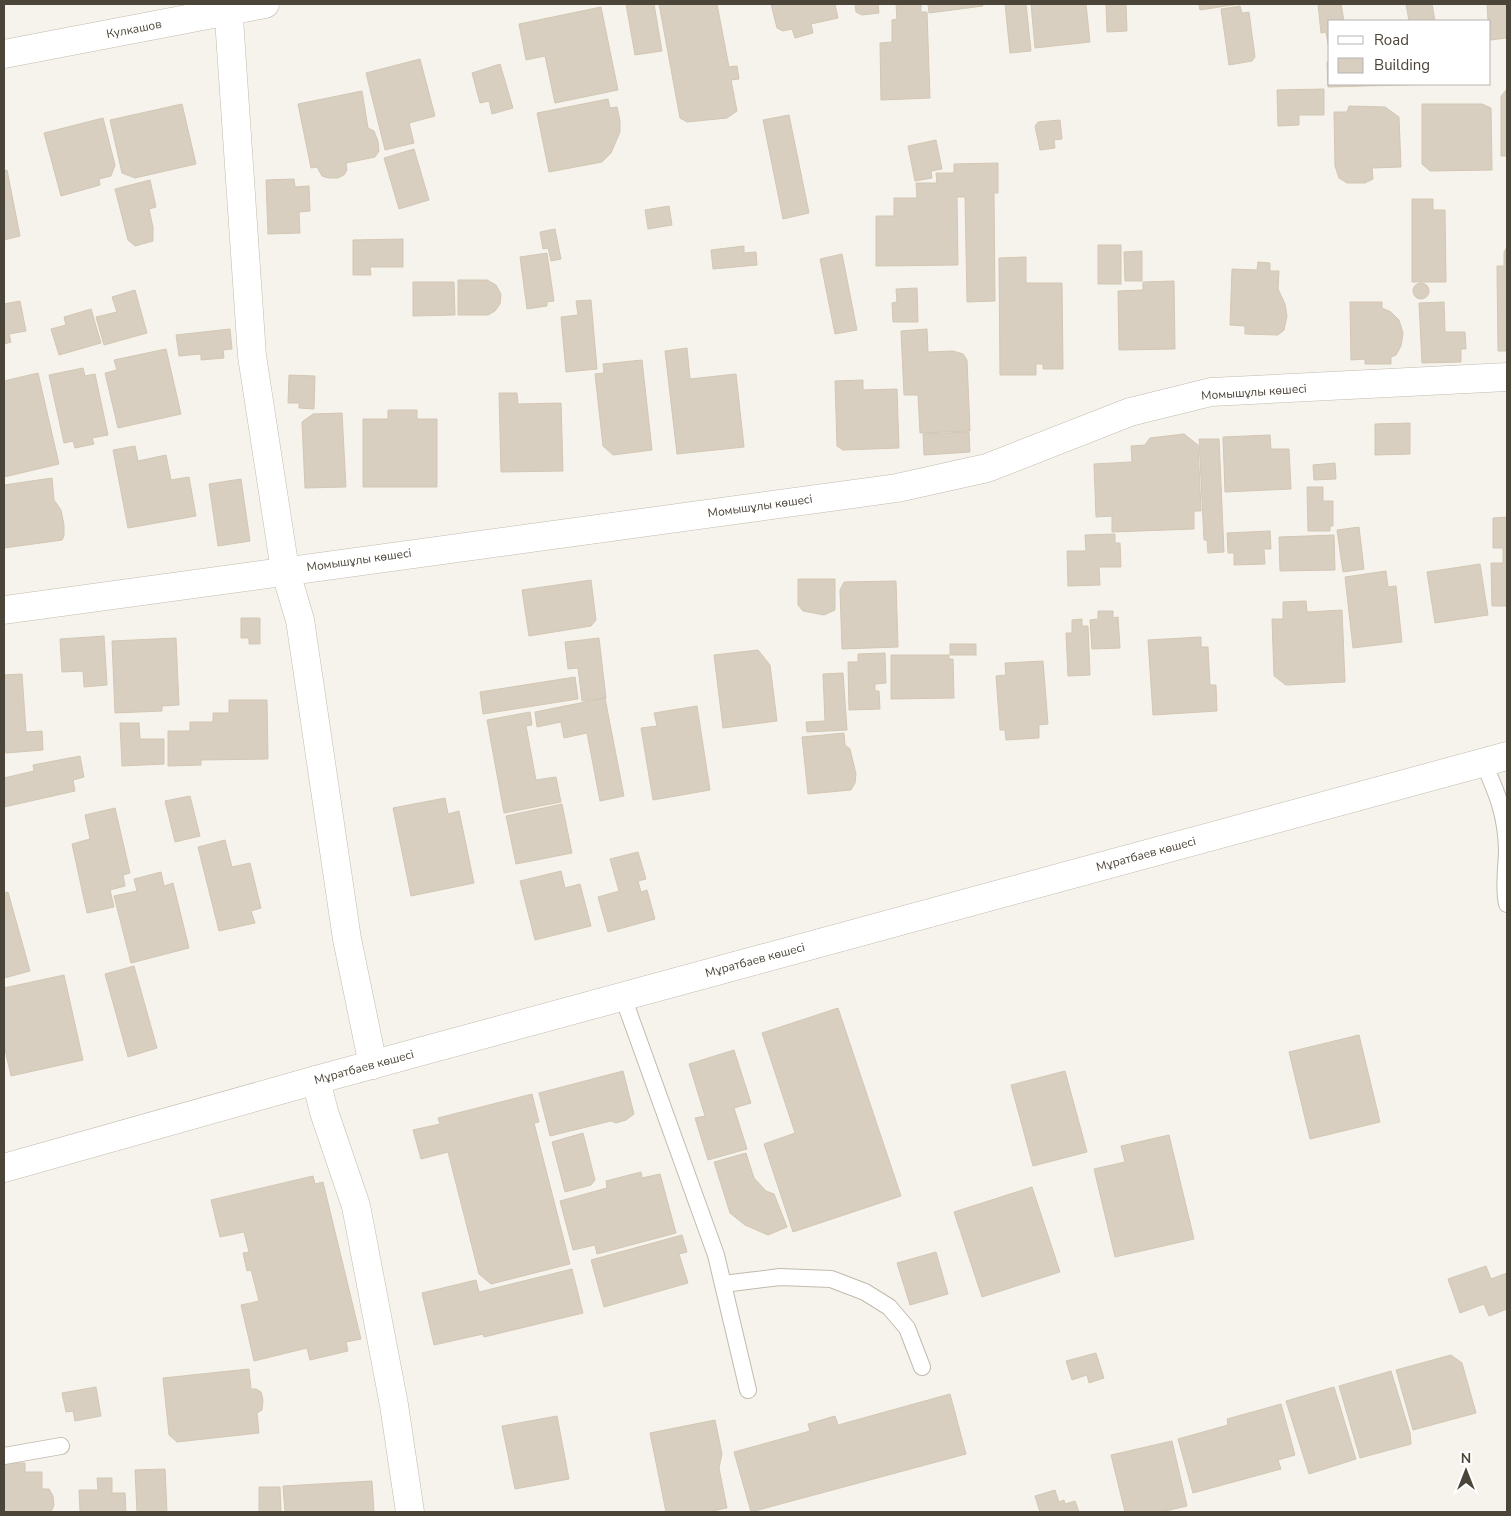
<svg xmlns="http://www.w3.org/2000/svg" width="1511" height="1516" font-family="'Nunito Sans',sans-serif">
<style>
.building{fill:#d8cfc1;stroke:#d3c7b4}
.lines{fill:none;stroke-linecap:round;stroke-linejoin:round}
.service-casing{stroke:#c2bbae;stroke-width:18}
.minor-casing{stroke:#c2bbae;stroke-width:29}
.tertiary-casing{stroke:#c2bbae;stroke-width:29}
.service{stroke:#fff;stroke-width:16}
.minor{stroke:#fff;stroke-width:28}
.tertiary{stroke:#fff;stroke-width:28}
.labels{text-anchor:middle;stroke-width:5;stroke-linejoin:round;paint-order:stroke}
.street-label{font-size:12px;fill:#4b4439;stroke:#fff}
</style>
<rect width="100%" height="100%" fill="#f6f3ec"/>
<g class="building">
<polygon points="626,4 654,4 662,51 635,55"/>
<polygon points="659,4 717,4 729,67 737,66 739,79 731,80 737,111 727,118 687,122 680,118"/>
<polygon points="771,4 835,4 838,18 811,24 813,33 795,38 792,29 783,31 777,28"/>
<polygon points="855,4 878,4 879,13 862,15 856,12"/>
<polygon points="896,4 921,4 921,12 927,12 930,98 881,100 880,43 892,42 892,20 897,19"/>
<polygon points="928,4 982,4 983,6 929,13"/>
<polygon points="1005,4 1026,4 1031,51 1010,53"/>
<polygon points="1031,4 1086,4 1090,42 1035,48"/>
<polygon points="1106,4 1126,4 1127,31 1107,32"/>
<polygon points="1199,4 1239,4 1200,10"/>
<polygon points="1318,4 1341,4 1344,21 1330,21 1330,55 1326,32 1321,33"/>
<polygon points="1406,4 1432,4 1435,21 1409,21"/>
<polygon points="1487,4 1507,4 1507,38 1490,40 1490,21 1488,21"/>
<polygon points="1240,6 1242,13 1249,12 1255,57 1252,61 1229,65 1221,9"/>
<polygon points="601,7 618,90 555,103 545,56 526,60 519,24"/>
<polygon points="420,59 435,116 409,123 414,143 385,150 366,73"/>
<polygon points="1327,62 1330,62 1330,84 1438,84 1328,87"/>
<polygon points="500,64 513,108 492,114 489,101 480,103 472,73"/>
<polygon points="1324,89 1324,115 1299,115 1299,125 1278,126 1277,90"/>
<polygon points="1507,89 1507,156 1501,156 1501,96"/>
<polygon points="362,91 368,128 374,131 378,141 379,151 375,157 346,163 347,170 344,175 338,178 328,178 322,176 317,167 311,168 298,104"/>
<polygon points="608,99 610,108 617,107 620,121 620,132 611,153 602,162 549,172 537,113"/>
<polygon points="182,104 196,164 135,178 122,173 110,120"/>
<polygon points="1422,104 1482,104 1491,108 1492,170 1430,171 1422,164"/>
<polygon points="1349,106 1385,107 1399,117 1401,167 1372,168 1373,179 1365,183 1347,183 1339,178 1335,166 1334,112 1347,112"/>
<polygon points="789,115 809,213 783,219 763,120"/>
<polygon points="103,118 115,165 111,176 99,179 100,185 61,196 44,133"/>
<polygon points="1060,120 1062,139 1054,140 1055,148 1040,150 1035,126 1038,122"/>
<polygon points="936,140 942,169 931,171 932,178 915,181 908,146"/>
<polygon points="414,149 429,200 399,209 384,158"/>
<polygon points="998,163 998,193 994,193 995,301 967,302 965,197 957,197 958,265 876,266 876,216 894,216 894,198 917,198 916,183 937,183 936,173 954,173 954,164"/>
<polygon points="7,170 20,236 4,240 4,171"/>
<polygon points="294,179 295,187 309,186 310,211 299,212 300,233 268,234 266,180"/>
<polygon points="150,180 156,207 149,209 153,227 153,241 135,246 128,240 115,189"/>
<polygon points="1412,199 1433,199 1433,210 1445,210 1446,282 1412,282"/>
<polygon points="669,206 672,225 648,229 645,210"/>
<polygon points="555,229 561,259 551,261 548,248 543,249 540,232"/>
<polygon points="403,239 403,267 370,267 371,275 353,275 353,240"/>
<rect x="1098" y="245" width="23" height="39"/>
<polygon points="744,246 744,253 756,252 757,265 713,269 711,250"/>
<polygon points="1507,247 1507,351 1498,351 1497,266 1504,266 1504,252"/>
<polygon points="1142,251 1142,281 1125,281 1124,252"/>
<polygon points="547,253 554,301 547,302 547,306 527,309 520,257"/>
<polygon points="842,254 857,330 835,334 820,259"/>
<polygon points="1026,257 1026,283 1062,283 1063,369 1043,369 1043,364 1036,364 1036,375 1000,375 999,258"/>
<polygon points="1258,262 1270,263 1270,271 1279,271 1278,289 1285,304 1287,316 1284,330 1278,335 1245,334 1245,326 1230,325 1232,269 1257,270"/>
<polygon points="458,280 487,280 496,285 501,294 500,304 495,311 488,315 458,315"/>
<polygon points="1174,281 1175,349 1119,350 1118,291 1143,290 1143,282"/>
<polygon points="413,282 454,282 455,315 413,316"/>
<circle cx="1421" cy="291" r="8"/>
<polygon points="917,288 918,322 893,322 892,303 897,302 896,289"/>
<polygon points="135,290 147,333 104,345 96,317 117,312 112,297"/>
<polygon points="591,300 597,369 566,372 561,317 578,315 576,301"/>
<polygon points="20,301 26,331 9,334 11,342 4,344 4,304"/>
<polygon points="1350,302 1382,302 1382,308 1391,312 1399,320 1403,333 1401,346 1396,355 1391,357 1391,364 1365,364 1365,359 1351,360"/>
<polygon points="1444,302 1445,332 1465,332 1466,349 1461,349 1461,362 1422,363 1419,303"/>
<polygon points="91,309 101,343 59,355 51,329 66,325 64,317"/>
<polygon points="230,329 232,349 223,350 224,358 201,360 201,354 179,356 176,335"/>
<polygon points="927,329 928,352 953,351 963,354 967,360 970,431 920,433 918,395 904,395 901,331"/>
<polygon points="687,348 690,379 736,374 744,447 677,454 665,351"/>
<polygon points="166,349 181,414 118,428 105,373 117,370 114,360"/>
<polygon points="642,360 652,450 613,455 603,446 595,374 604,373 603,364"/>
<polygon points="83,368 85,376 95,374 108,435 92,438 94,444 75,448 73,441 64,443 49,375"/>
<polygon points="38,373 59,464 4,477 4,381"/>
<polygon points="289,375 315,376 314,409 299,408 299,403 288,403"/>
<polygon points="863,380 863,390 897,389 899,448 843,450 837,446 835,381"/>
<polygon points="499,393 517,393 518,404 561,403 563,471 501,472"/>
<polygon points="388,410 417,410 417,419 437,419 437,487 363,487 363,419 388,419"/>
<polygon points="342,413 346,487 305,488 302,422 313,414"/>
<polygon points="1410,423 1410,454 1375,455 1375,424"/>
<polygon points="969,432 970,452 924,455 923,434"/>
<polygon points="1184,434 1198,445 1201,511 1194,511 1194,529 1112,532 1112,516 1096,517 1094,464 1132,462 1131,446 1145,445 1150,438"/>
<polygon points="1270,435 1271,449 1289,449 1291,489 1225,492 1223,437"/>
<polygon points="1199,439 1219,439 1224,552 1208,553 1207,540 1204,540"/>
<polygon points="135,446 138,461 166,455 171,480 189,477 196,516 128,528 113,450"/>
<polygon points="1335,463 1336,479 1314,480 1313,465"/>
<polygon points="52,478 54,500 61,510 64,525 64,536 62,540 4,548 4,485"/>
<polygon points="241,479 250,541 218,546 209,484"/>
<polygon points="1307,487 1323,487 1323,501 1333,501 1333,526 1330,526 1330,531 1308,531"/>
<polygon points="1507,517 1507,606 1492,606 1491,563 1503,563 1503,548 1493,548 1493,518"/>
<polygon points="1359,527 1364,569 1343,572 1337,530"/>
<polygon points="1270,531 1271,549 1264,549 1265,564 1234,565 1234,553 1228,553 1227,533"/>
<polygon points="1115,534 1115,543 1120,543 1121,567 1099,567 1100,585 1068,586 1067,551 1086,551 1085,535"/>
<polygon points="1334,535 1335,570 1280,571 1279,537"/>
<polygon points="1480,564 1488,615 1435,623 1427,572"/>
<polygon points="1386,571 1388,587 1396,586 1402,642 1353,648 1345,577"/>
<polygon points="798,579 835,579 835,610 824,615 803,611 798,605"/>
<polygon points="591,580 596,620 591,626 529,636 522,590"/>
<polygon points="896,581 898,647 842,649 840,590 844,582"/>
<polygon points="1306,601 1307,612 1342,610 1345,682 1286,685 1274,676 1272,619 1283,619 1283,602"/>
<polygon points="1098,611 1113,611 1113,618 1118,617 1120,648 1092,649 1090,620 1098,619"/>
<polygon points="241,618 260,618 260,644 249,644 249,638 241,638"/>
<polygon points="1082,619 1082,626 1088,626 1090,675 1068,676 1066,633 1072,633 1072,620"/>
<polygon points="104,636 107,685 84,687 83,671 62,672 60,639"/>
<polygon points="1201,637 1201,647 1208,647 1210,685 1216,685 1217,711 1153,715 1148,640"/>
<polygon points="176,638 179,705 162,706 162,711 115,713 112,641"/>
<polygon points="599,638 606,698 582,701 578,668 568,669 565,642"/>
<rect x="950" y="644" width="26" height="11"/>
<polygon points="758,650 770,665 777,721 723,728 714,655"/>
<polygon points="885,653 886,683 875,684 875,691 879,691 880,709 849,710 848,662 858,662 858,654"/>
<polygon points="891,655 949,655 949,659 953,659 954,698 891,699"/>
<polygon points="1043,661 1048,724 1039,725 1039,738 1006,740 1005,730 1000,730 996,676 1006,675 1005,663"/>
<polygon points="843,673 847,730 807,732 806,722 825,721 823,674"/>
<polygon points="22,674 26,732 42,731 43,750 6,753 4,738 4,675"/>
<polygon points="575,677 578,699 483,714 480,692"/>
<polygon points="605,698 624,796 600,801 587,733 564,738 561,722 537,727 535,712"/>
<polygon points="229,700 267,700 268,759 201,760 201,765 168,766 168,731 190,731 190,722 213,722 213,713 229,713"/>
<polygon points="697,706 710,790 653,800 641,728 657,726 654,713"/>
<polygon points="530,712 532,725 526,726 536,780 556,777 561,802 504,813 487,720"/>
<polygon points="120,723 139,723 140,739 164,739 164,764 122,766"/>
<polygon points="844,733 845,745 850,749 856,774 855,783 851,790 808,794 802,737"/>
<polygon points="80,756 84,777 73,780 75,791 4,807 4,778 34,771 33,765"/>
<polygon points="190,796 200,836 175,842 165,801"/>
<polygon points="445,798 448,814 459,811 474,883 411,896 393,808"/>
<polygon points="562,804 572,853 516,864 506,816"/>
<polygon points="115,808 130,873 123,875 125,886 110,890 114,907 87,913 72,844 90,839 85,815"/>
<polygon points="225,840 232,867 250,863 261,908 251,911 255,923 219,931 198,847"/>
<polygon points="638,852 646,879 638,881 641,892 647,890 655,919 608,932 598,897 619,891 610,859"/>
<polygon points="561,871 565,888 580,884 591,926 535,940 520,881"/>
<polygon points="161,872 164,886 173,883 189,948 131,963 114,896 137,891 134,879"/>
<polygon points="8,892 30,971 4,978 4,893"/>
<polygon points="134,966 157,1048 128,1057 105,974"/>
<polygon points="64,975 83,1060 11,1076 4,1045 4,988"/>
<polygon points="838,1008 901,1196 793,1232 764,1144 795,1133 762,1033"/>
<polygon points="1359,1035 1380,1122 1310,1139 1289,1052"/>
<polygon points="734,1050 751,1103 734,1108 747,1149 708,1160 695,1118 705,1116 689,1064"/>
<polygon points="623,1071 634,1114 626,1120 616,1123 611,1121 550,1136 539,1093"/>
<polygon points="1065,1071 1087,1152 1033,1166 1011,1085"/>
<polygon points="532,1094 539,1122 534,1123 570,1264 491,1284 479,1274 448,1152 421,1159 413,1130 440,1124 438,1118"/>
<polygon points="583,1133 595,1180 591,1185 565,1192 552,1142"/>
<polygon points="1169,1135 1194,1239 1115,1257 1094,1169 1125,1162 1121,1146"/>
<polygon points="746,1153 754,1178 766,1191 774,1194 787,1227 768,1235 745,1225 730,1213 714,1162"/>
<polygon points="641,1172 642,1178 660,1174 676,1233 597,1254 595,1245 573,1250 560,1201 607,1188 606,1181"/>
<polygon points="313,1176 315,1184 323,1182 361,1339 346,1342 348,1351 310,1360 307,1348 254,1361 241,1305 259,1301 251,1270 247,1271 243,1253 249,1252 244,1232 220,1237 211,1200"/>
<polygon points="1032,1187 1060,1272 982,1297 954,1212"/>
<polygon points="682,1235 687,1252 679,1254 688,1283 604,1307 591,1260"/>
<polygon points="936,1252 948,1294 910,1305 897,1263"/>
<polygon points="1486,1266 1491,1279 1507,1273 1507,1309 1489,1316 1484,1304 1460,1313 1448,1279"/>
<polygon points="572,1269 583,1313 484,1337 483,1334 434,1345 422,1293 476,1280 479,1292"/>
<polygon points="1096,1353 1104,1378 1089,1383 1087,1375 1072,1380 1066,1361"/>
<polygon points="1451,1355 1462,1363 1476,1413 1413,1430 1396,1370"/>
<polygon points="249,1369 251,1389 256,1389 261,1392 263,1400 262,1410 257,1413 259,1433 177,1442 169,1435 163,1378"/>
<polygon points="1391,1371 1410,1433 1411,1444 1360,1458 1339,1386"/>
<polygon points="96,1387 101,1416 75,1421 73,1411 66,1412 62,1393"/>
<polygon points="1334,1387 1356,1459 1309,1474 1286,1401"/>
<polygon points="950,1394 966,1454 751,1512 734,1452 810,1431 808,1424 835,1416 838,1425"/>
<polygon points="1281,1404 1295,1455 1278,1460 1281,1469 1193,1493 1178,1439 1228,1425 1227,1419"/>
<polygon points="557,1416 569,1479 515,1489 502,1426"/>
<polygon points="715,1420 722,1454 719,1468 727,1508 707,1512 666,1512 650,1433"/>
<polygon points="1172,1441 1187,1506 1161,1512 1125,1512 1111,1455"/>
<polygon points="4,1463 25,1463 25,1472 42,1472 42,1489 49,1489 53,1496 54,1505 52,1510 47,1512 4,1512"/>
<polygon points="165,1469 167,1512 137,1512 135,1470"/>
<polygon points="97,1478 112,1478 112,1493 125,1493 126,1512 80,1512 79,1490 98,1490"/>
<polygon points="372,1481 374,1512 285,1512 283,1486"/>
<polygon points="259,1487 280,1487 281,1512 259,1512"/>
<polygon points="1055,1490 1059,1502 1064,1500 1065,1504 1075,1501 1079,1512 1040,1512 1035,1496"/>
</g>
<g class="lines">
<defs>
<g id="service">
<path d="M 1483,762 C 1497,792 1506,815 1507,849 C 1507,868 1503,885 1507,904"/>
<polyline points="623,997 716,1255 748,1390"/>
<polyline points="723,1284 780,1277 831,1279 865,1292 889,1307 907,1328 922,1367"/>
<polyline points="4,1456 61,1446"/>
</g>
<g id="minor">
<polyline points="228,4 252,356 285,570 300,620 347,939 373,1065"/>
<polyline points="4,54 265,4"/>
<polyline points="4,610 897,488 987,468 1130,412 1211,392 1507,377"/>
<polyline points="316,1080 324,1112 356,1206 394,1405 410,1512"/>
</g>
<polyline id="tertiary" points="4,1168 316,1080 1507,756"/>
</defs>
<use href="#service" class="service-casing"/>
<use href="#minor" class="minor-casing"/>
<use href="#tertiary" class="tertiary-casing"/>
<use href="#service" class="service"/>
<use href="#minor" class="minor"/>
<use href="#tertiary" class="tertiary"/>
</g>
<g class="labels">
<g class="street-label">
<text transform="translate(134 29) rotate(-11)" y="4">Кулкашов</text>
<text transform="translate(1254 392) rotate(-4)" y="4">Момышұлы көшесі</text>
<text transform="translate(760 506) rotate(-8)" y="4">Момышұлы көшесі</text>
<text transform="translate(359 560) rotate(-8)" y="4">Момышұлы көшесі</text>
<text transform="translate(1146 854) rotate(-15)" y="4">Мұратбаев көшесі</text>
<text transform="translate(755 960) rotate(-15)" y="4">Мұратбаев көшесі</text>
<text transform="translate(364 1067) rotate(-15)" y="4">Мұратбаев көшесі</text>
</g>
</g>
<rect width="1511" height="1516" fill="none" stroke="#4b4439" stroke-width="10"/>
<rect x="1328" y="20" width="162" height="65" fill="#ffffff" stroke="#b7b4b0"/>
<rect x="1338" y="36" width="25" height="8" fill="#ffffff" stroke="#b7b4b0"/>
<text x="1374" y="45" font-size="15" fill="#4b4439">Road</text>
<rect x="1338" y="58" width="25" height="15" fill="#d8cfc1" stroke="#b7b4b0"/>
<text x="1374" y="70" font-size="15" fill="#4b4439">Building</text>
<g transform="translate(1466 1471)" stroke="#ffffff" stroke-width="4" paint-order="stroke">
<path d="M0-4L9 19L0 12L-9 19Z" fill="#4b4439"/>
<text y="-8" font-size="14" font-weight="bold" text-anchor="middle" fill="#4b4439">N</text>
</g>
</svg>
